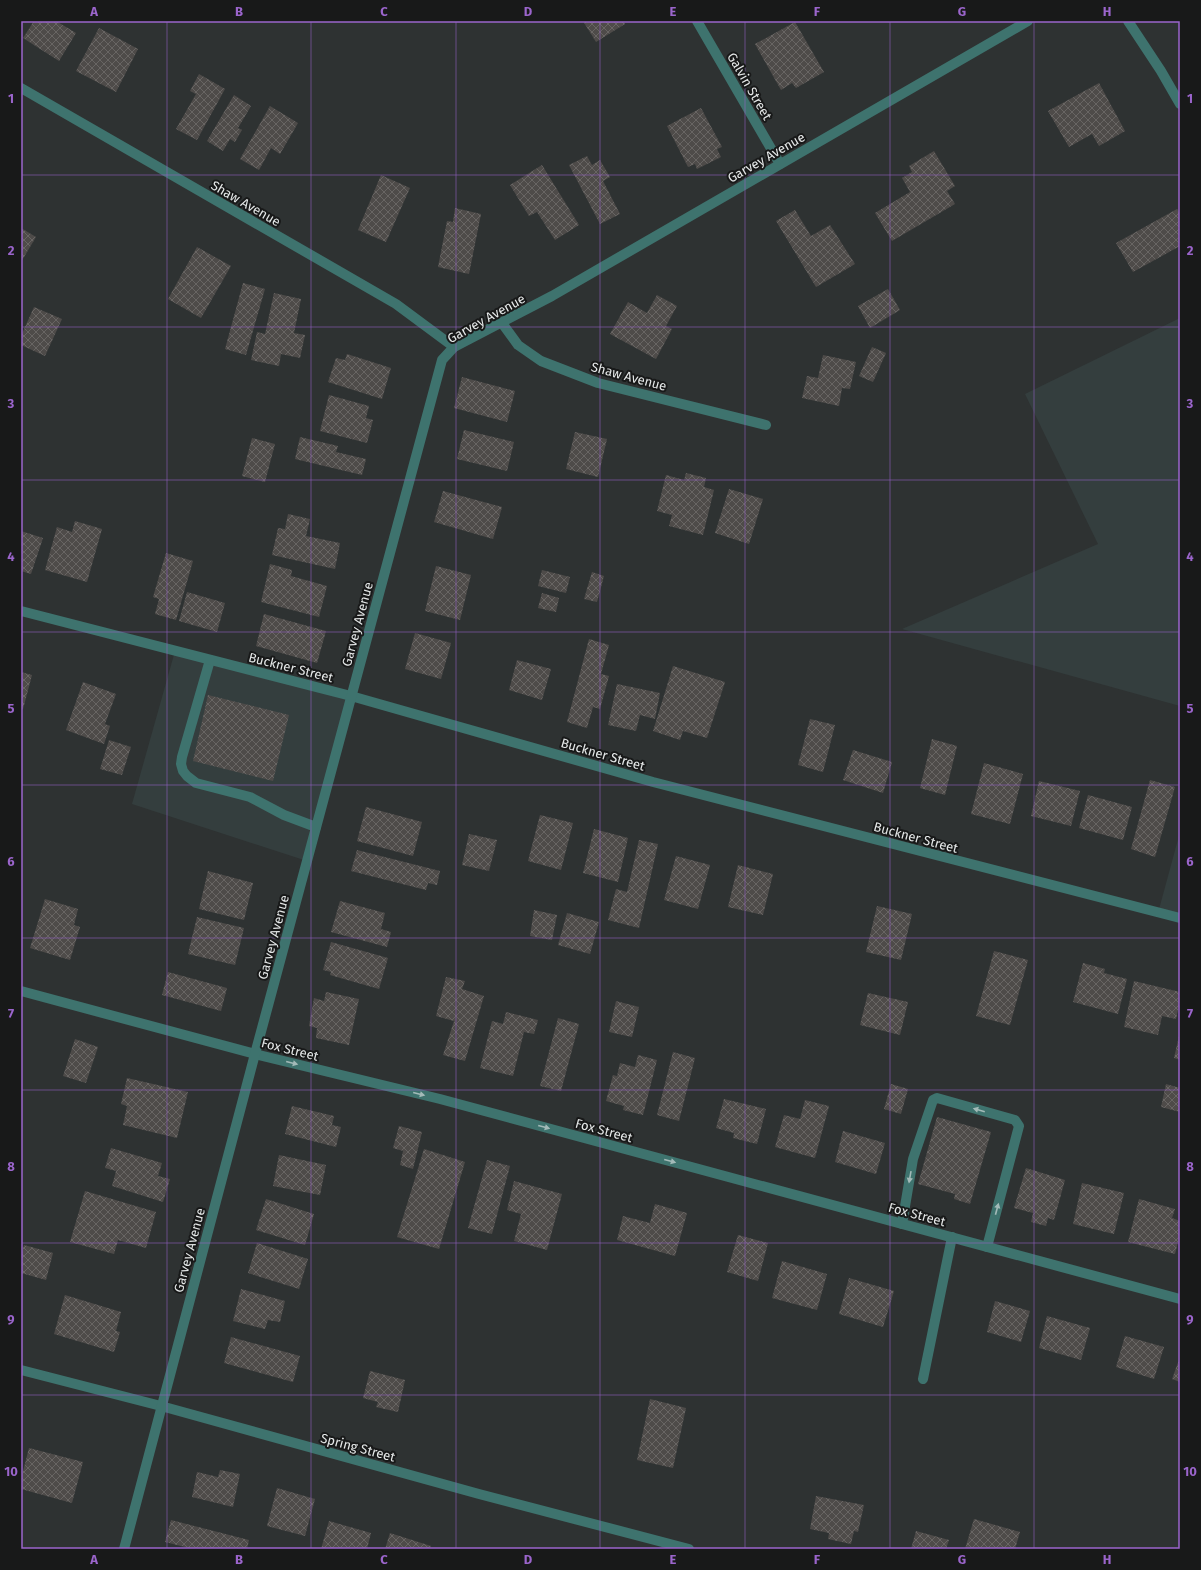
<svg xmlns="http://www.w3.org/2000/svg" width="1201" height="1570" font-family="'Fira Sans',sans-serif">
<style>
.built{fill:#343e3e}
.building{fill:url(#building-cross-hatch)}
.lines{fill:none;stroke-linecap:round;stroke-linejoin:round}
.service{stroke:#3e736e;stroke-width:10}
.minor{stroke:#3e736e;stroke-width:10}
.oneway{fill:#a3bab8}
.grid{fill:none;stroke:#9b65cc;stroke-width:1;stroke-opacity:0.55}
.labels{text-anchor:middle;stroke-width:4;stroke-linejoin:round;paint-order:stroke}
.street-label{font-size:13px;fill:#e6e9e9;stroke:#181919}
.neatline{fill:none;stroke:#9b65cc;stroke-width:1.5}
.grid-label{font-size:13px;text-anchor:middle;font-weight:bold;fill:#9b65cc}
</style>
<defs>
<pattern id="building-cross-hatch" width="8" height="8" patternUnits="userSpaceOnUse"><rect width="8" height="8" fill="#4e4b49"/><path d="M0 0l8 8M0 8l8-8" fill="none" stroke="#686563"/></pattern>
</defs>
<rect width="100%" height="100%" fill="#2e3232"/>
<g class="built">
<polygon points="1180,318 1180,706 902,629 1098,544 1025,394"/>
<polygon points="175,651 351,696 307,861 132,804"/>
<polygon points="1180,832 1180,918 1158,913"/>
</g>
<g class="building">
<polygon points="34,21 56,21 76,33 59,61 23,38"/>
<polygon points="583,21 623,21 625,24 596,42"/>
<polygon points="795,22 824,72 796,88 792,83 781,90 755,44"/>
<polygon points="99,28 138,49 116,92 76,71"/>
<polygon points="199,74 225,89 197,140 176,129 196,94 190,91"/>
<polygon points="1099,83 1125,131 1099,146 1092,134 1069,147 1048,111"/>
<polygon points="234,95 251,106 238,128 242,130 235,142 230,139 223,151 207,141"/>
<polygon points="270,106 298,123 280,154 271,148 259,170 240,159"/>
<polygon points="701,108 722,147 717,149 721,157 697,169 695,164 688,167 667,126"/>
<polygon points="934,151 955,186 947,191 955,204 892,241 875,213 910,192 902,178 912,172 909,166"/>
<polygon points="587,156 592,165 600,160 610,177 603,181 620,214 600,224 569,165"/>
<polygon points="542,165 579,225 555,240 537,212 529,216 510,185"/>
<polygon points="381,175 410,188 386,242 358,230"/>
<polygon points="455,208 481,214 469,274 438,267 447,221 453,222"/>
<polygon points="1177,209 1180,214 1180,246 1133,272 1116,243"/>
<polygon points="795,210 811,236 830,225 855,264 816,287 776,221"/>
<polygon points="21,228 36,237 21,262"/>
<polygon points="197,247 231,266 201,318 168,299"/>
<polygon points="243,283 265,289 246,355 225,349"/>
<polygon points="888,289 900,310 870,328 858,306"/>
<polygon points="274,293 301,299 294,333 305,335 300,358 281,354 279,366 251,360 257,332 265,334"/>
<polygon points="657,295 677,306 666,326 672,329 656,359 610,334 628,302 647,313"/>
<polygon points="34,307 62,319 45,356 21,345 21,336"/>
<polygon points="872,347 886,353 873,382 859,376"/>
<polygon points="347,354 391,368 382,399 328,382 336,358 345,360"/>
<polygon points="823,355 856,362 850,389 842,388 839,406 802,398 807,376 818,378"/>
<polygon points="462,377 515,391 507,422 454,408"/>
<polygon points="329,395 369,406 366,418 373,420 367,443 320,431"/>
<polygon points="464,430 514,442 507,471 457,459"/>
<polygon points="575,432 607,439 598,477 566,469"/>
<polygon points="300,437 338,446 336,452 366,459 362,475 295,459"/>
<polygon points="252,438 275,444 265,482 242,476"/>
<polygon points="686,473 706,478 704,487 714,490 703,535 669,526 672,515 657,511 666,475 684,480"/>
<polygon points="729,489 763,499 749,544 715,533"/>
<polygon points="443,491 502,507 493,539 434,522"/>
<polygon points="288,514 310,519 306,536 340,543 335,569 272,555 278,528 285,529"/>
<polygon points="75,521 102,529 87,582 45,570 57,527 72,532"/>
<polygon points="21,531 43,538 31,574 21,571"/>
<polygon points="166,553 193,561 176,620 155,614 159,599 153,597"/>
<polygon points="270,564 292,570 291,576 327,586 319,617 261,602"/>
<polygon points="436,566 471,575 460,620 425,611"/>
<polygon points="542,570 570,577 566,593 538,586"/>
<polygon points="592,572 604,576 597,602 584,599"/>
<polygon points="187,592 225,603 217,632 179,621"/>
<polygon points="542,593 559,598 556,612 538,608"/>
<polygon points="264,614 326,631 317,663 256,646"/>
<polygon points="415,633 451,643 441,679 405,669"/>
<polygon points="589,639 609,645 601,674 609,676 600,709 593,707 587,728 567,722"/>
<polygon points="517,660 551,669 542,700 509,690"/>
<polygon points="673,666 725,682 707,738 683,731 680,740 653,731"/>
<polygon points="21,672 32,675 23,709 21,709"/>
<polygon points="83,682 116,694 105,724 110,726 104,744 66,730"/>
<polygon points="617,684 660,693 655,719 640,715 636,731 608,725"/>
<polygon points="208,695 289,715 273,781 193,761"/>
<polygon points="810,719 835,725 823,772 798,765"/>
<polygon points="932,739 957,746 945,795 920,788"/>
<polygon points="109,740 131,747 122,775 100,769"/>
<polygon points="853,750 892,762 883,793 843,780"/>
<polygon points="984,763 1023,774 1010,824 971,814"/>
<polygon points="1150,780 1175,787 1155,857 1131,849"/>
<polygon points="1039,781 1080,791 1071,826 1031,816"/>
<polygon points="1088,795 1132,807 1123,840 1079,828"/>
<polygon points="366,807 422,822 413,856 357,841"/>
<polygon points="540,815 573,823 561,870 528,861"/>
<polygon points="594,829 628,838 618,882 583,873"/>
<polygon points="469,834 497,840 489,871 462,865"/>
<polygon points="639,840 658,844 639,928 608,920 616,889 627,892"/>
<polygon points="357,850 440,871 437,885 428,883 426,890 351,871"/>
<polygon points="676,856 710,865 698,909 664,900"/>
<polygon points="738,865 773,874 763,915 728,907"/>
<polygon points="208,871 253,883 244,920 199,909"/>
<polygon points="45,899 78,909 74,925 80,927 70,960 30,948"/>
<polygon points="340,901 385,913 381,929 391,932 387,947 331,932"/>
<polygon points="877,906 912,914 901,960 866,952"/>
<polygon points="534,910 557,915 552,940 530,936"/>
<polygon points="567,913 599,922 590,954 558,945"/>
<polygon points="197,917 244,928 235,965 188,954"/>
<polygon points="331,942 388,958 379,989 330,975 331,972 323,970"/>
<polygon points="994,951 1028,960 1010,1025 976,1016"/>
<polygon points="1083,963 1105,969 1104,973 1127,979 1118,1014 1073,1002"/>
<polygon points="168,972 227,988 221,1011 162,995"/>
<polygon points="446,977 465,981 462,989 484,996 465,1061 443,1055 454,1021 436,1016"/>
<polygon points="1134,981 1180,992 1180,1001 1176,1019 1162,1016 1158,1035 1124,1027"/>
<polygon points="326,992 359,999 349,1045 316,1038 317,1028 309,1026 314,998 324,1001"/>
<polygon points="868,993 908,1002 900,1035 860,1025"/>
<polygon points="616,1001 639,1007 632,1037 609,1032"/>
<polygon points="506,1012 538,1020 534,1034 524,1032 513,1076 480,1068 492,1021 503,1024"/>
<polygon points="558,1018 579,1024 561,1091 540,1086"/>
<polygon points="1179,1036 1180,1036 1180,1060 1174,1058"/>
<polygon points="75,1039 98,1047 86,1083 63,1076"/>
<polygon points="673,1052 695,1058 679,1121 657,1115"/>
<polygon points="638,1055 657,1060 643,1115 623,1110 624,1106 606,1101 613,1075 617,1076 620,1063 635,1067"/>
<polygon points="127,1078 188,1092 177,1138 123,1125 127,1106 121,1104"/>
<polygon points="891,1084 908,1089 901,1114 884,1109"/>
<polygon points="1166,1084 1180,1088 1180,1112 1161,1107"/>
<polygon points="724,1099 766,1109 757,1144 733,1138 734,1133 716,1128"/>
<polygon points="805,1100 829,1106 815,1158 775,1147 784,1115 800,1119"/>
<polygon points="292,1106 334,1116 332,1125 341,1127 336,1147 285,1134"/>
<polygon points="937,1117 991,1132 970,1204 954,1199 955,1194 918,1184"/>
<polygon points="399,1126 422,1132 413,1169 400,1165 403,1151 393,1148"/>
<polygon points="843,1131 885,1143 876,1174 835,1162"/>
<polygon points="111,1148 162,1163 158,1176 170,1179 163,1202 112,1186 116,1171 105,1168"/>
<polygon points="424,1149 465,1162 439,1249 397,1237"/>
<polygon points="279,1155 326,1165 320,1195 273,1186"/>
<polygon points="487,1160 510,1166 492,1234 468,1228"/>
<polygon points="1026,1168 1065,1180 1054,1220 1048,1218 1046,1226 1031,1222 1033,1213 1014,1208"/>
<polygon points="514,1181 562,1194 547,1250 514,1241 521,1214 507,1210"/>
<polygon points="1082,1183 1124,1193 1114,1234 1073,1224"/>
<polygon points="85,1191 156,1212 146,1248 118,1240 114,1254 70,1242"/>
<polygon points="266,1199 314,1214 305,1245 256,1230"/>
<polygon points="1139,1199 1175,1209 1172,1218 1180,1221 1180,1234 1175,1254 1128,1242"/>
<polygon points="655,1204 687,1213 675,1256 617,1240 623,1216 650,1223"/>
<polygon points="738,1235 768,1243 758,1281 727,1272"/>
<polygon points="257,1243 308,1259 299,1289 248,1273"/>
<polygon points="24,1245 53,1253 46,1280 21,1273 21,1256"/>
<polygon points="782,1261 827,1274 817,1310 772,1298"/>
<polygon points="849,1278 894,1291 883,1327 839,1314"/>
<polygon points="241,1289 285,1301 280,1322 268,1320 265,1329 233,1321"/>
<polygon points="65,1295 121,1312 116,1331 120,1332 114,1352 54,1334"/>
<polygon points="995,1301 1030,1311 1021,1342 987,1332"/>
<polygon points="1047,1316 1090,1328 1081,1360 1039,1348"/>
<polygon points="1125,1336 1164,1347 1154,1379 1116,1367"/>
<polygon points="231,1337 300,1356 293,1382 224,1363"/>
<polygon points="1180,1357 1180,1382 1172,1379"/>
<polygon points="370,1371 405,1380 398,1412 376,1407 378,1402 363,1398"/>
<polygon points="650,1399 686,1408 673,1468 637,1460"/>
<polygon points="29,1448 83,1462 72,1503 21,1489 21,1479"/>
<polygon points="220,1470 240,1474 233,1507 192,1497 197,1472 218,1477"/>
<polygon points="277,1488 315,1499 305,1536 267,1526"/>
<polygon points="816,1496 864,1505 858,1532 854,1531 851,1544 828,1539 829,1533 810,1529"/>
<polygon points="974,1519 1020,1532 1015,1549 965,1549"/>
<polygon points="171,1520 249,1540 247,1549 193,1549 165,1542"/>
<polygon points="329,1521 371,1533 367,1549 321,1549"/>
<polygon points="916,1531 949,1540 946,1549 911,1549"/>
<polygon points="390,1533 431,1546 430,1549 385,1549"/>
</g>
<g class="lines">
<g class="service">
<polyline points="210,660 182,757 181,764 183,771 187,776 196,783 250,797 284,815 316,827"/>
<polyline points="902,1224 913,1159 933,1100 937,1098 1015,1120 1019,1126 987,1247"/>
<polyline points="923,1379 952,1237"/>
</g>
<g class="minor">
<polyline points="697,21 780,164"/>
<polyline points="1128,21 1161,71 1180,104"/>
<polyline points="21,88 396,304 454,347"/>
<polyline points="502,323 518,345 541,361 598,383 766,425"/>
<polyline points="21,611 351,696 653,782 1180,918"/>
<polyline points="21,991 255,1054 440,1099 1180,1299"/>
<polyline points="21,1370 161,1406 479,1494 689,1549"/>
<polyline points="124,1549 255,1054 442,360 454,347 552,296 1028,21"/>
</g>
</g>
<defs><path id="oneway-solid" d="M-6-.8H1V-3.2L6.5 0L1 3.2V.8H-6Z"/></defs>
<g class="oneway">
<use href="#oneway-solid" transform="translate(292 1063) rotate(14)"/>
<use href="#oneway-solid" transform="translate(419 1094) rotate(14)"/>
<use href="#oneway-solid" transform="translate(979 1110) rotate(-164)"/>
<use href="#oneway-solid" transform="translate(544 1127) rotate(15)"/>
<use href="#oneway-solid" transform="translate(670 1161) rotate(15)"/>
<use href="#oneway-solid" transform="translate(910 1177) rotate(100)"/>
<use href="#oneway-solid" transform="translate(997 1209) rotate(-75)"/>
</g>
<path class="grid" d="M 167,21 L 167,1549M 311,21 L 311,1549M 456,21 L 456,1549M 600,21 L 600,1549M 745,21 L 745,1549M 890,21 L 890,1549M 1034,21 L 1034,1549M 21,175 L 1180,175M 21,327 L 1180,327M 21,480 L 1180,480M 21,632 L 1180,632M 21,785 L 1180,785M 21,938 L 1180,938M 21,1090 L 1180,1090M 21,1243 L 1180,1243M 21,1395 L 1180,1395"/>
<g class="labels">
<g class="street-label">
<text transform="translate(750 86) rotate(60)" y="5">Galvin Street</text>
<text transform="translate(766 157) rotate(-30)" y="5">Garvey Avenue</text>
<text transform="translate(246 203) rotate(30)" y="5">Shaw Avenue</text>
<text transform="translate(486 318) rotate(-29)" y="5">Garvey Avenue</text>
<text transform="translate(629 376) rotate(15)" y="5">Shaw Avenue</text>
<text transform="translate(357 624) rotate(-75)" y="5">Garvey Avenue</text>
<text transform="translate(291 667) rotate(14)" y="5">Buckner Street</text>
<text transform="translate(603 754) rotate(16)" y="5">Buckner Street</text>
<text transform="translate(916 837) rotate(15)" y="5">Buckner Street</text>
<text transform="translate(273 937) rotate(-75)" y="5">Garvey Avenue</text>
<text transform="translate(290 1049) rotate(14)" y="5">Fox Street</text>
<text transform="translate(604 1130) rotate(15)" y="5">Fox Street</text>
<text transform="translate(917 1214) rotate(15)" y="5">Fox Street</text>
<text transform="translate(189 1250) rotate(-75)" y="5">Garvey Avenue</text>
<text transform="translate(358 1447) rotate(15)" y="5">Spring Street</text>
</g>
</g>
<rect width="1201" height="1570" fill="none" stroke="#181919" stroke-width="44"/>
<rect x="22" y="22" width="1157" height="1526" class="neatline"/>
<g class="grid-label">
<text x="94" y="16">A</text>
<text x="239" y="16">B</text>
<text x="384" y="16">C</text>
<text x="528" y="16">D</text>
<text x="673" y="16">E</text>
<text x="817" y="16">F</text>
<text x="962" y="16">G</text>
<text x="1107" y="16">H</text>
<text x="11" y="103">1</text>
<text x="1190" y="103">1</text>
<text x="11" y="255">2</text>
<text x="1190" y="255">2</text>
<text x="11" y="408">3</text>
<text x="1190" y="408">3</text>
<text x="11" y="561">4</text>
<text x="1190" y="561">4</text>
<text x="11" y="713">5</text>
<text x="1190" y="713">5</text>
<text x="11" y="866">6</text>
<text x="1190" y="866">6</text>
<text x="11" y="1018">7</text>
<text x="1190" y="1018">7</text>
<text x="11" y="1171">8</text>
<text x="1190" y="1171">8</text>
<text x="11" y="1324">9</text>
<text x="1190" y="1324">9</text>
<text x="11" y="1476">10</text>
<text x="1190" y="1476">10</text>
<text x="94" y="1564">A</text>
<text x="239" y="1564">B</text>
<text x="384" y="1564">C</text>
<text x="528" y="1564">D</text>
<text x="673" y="1564">E</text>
<text x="817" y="1564">F</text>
<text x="962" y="1564">G</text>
<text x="1107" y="1564">H</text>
</g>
</svg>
